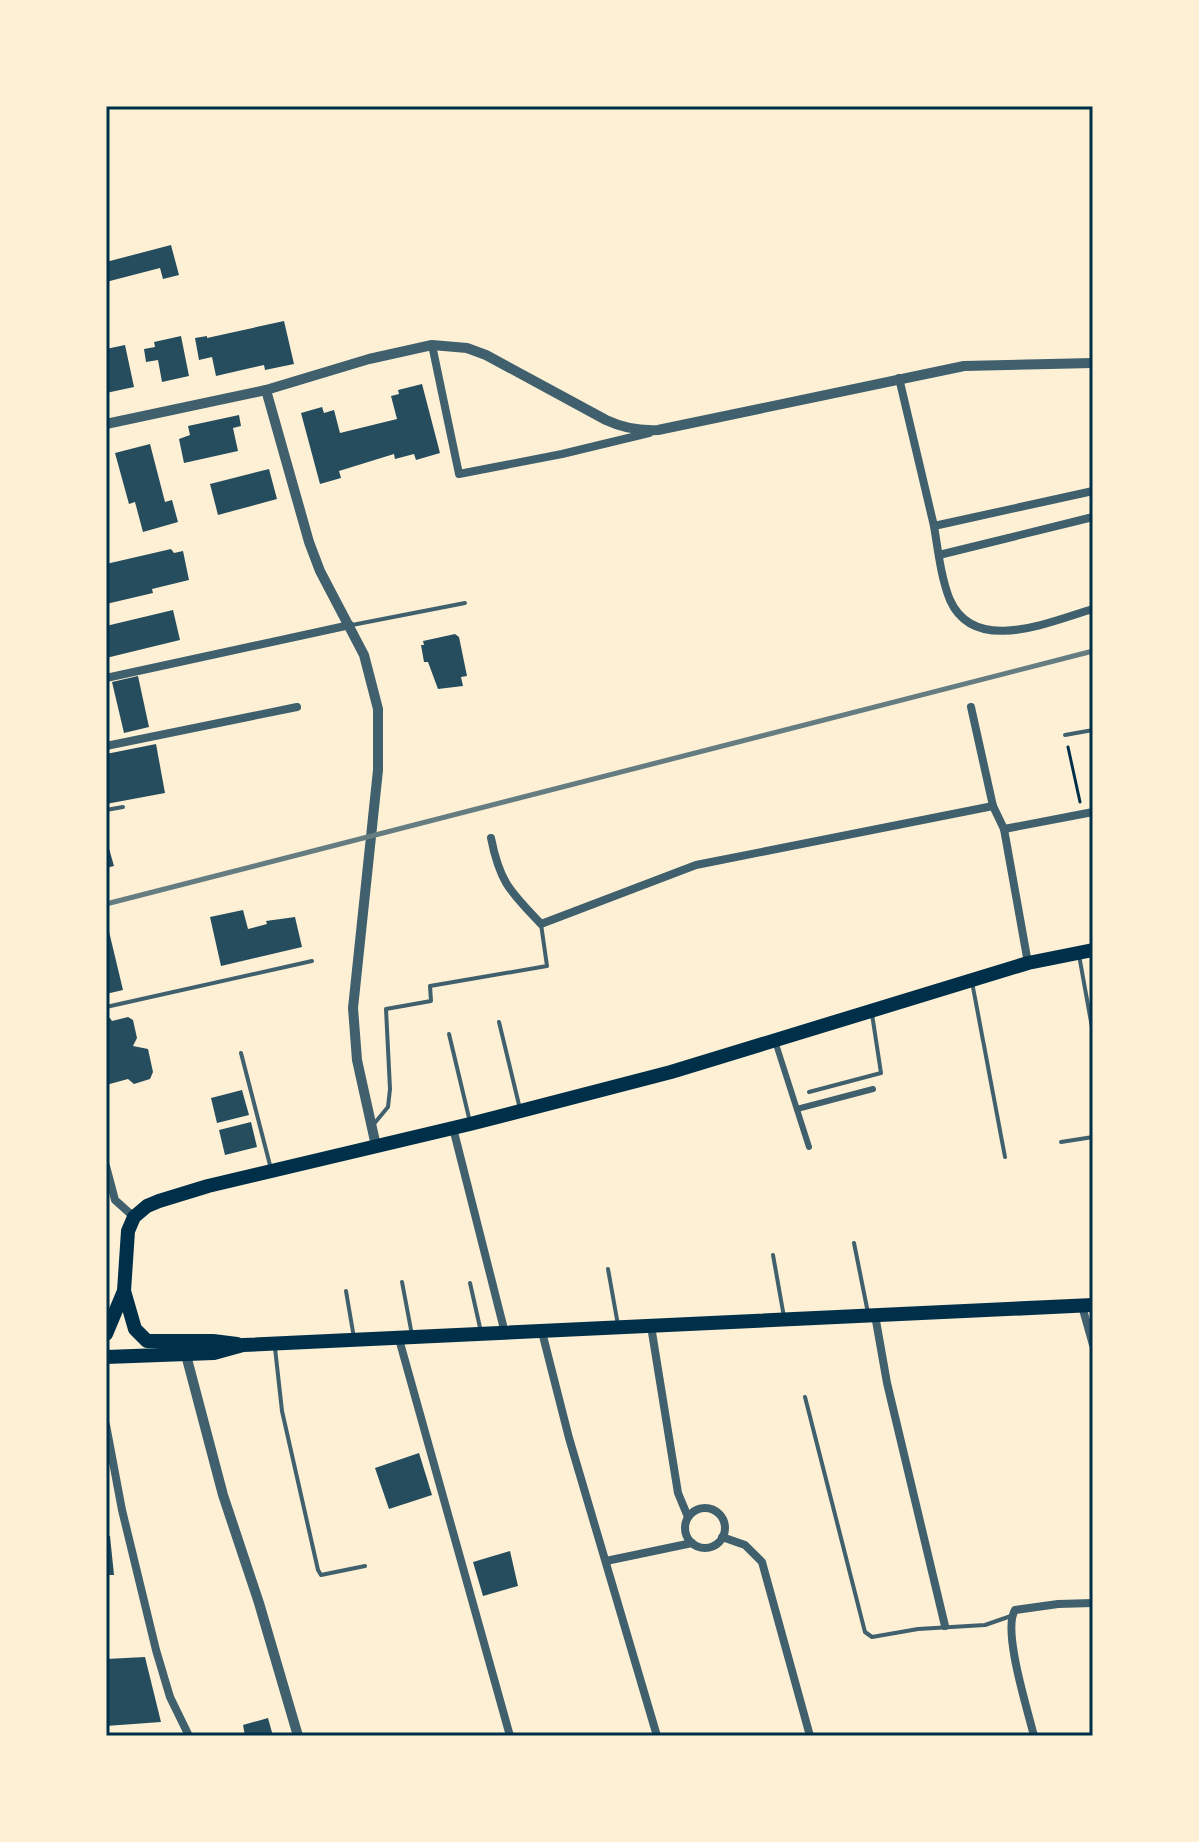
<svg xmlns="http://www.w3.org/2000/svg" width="1199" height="1842" font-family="Raleway,sans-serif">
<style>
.building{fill:#264d5e}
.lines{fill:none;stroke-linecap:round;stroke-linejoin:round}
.path{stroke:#003049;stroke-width:3}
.service{stroke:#3f606c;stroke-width:4}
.pedestrian{stroke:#3f606c;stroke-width:6}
.minor{stroke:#3f606c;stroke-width:8}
.tertiary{stroke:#3f606c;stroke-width:10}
.primary{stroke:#003049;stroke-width:14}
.rail{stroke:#657d81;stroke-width:5}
.neatline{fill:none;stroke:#003049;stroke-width:3}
</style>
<rect width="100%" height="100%" fill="#fdf0d5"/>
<g class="building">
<polygon points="171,245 179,275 163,279 160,268 106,282 106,262"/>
<polygon points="284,321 294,364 265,370 264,365 216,376 212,357 199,360 195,338 207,336 207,338"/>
<polygon points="181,336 189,376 162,382 158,360 146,362 144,349 155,347 154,342"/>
<polygon points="125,345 134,387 106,393 106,349"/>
<polygon points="422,384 440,453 416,460 414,454 395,459 394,454 339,471 341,478 320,484 301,413 322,407 324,413 334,410 340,433 397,419 391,396 399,394 398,390"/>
<polygon points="239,415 241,426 233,428 238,451 184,463 179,439 190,435 188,426"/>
<polygon points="150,444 165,502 172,500 178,522 143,532 135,502 129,504 115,453"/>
<polygon points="269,469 277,499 218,515 210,484"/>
<polygon points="171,549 174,553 183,551 189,580 152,589 153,593 106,604 106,564"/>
<polygon points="173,610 180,640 106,658 106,626"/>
<polygon points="455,634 459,637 467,676 461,677 463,686 438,689 428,662 424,662 421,645 424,645 423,641"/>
<polygon points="138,676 149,727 124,733 112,682"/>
<polygon points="156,744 165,793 106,804 106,754"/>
<polygon points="106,838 114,866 106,868"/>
<polygon points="243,910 248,929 267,924 266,921 295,917 302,947 221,966 210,917"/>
<polygon points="106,919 123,990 106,994"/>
<polygon points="128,1017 133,1020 137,1038 133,1046 148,1049 153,1072 150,1079 134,1084 128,1079 106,1085 106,1018 110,1018 112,1021"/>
<polygon points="242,1090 249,1115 217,1123 211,1098"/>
<polygon points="251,1122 257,1147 225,1155 219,1130"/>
<polygon points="419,1453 432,1495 389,1509 375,1468"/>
<polygon points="106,1536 110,1536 114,1575 106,1575"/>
<polygon points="510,1551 518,1586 483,1596 473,1562"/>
<polygon points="145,1657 161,1722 106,1726 106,1659"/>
<polygon points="268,1718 273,1736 245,1736 243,1725"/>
</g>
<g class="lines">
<polyline class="path" points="1068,747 1080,802"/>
<g class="service">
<polyline points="352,625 465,603"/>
<polyline points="1065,735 1093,730"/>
<polyline points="106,810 123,807"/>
<polyline points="1079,955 1093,1033"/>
<polyline points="972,982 1005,1157"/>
<polyline points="106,1007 312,961"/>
<polyline points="499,1022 520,1109"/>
<polyline points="449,1034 470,1122"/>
<polyline points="241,1053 271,1169"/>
<polyline points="809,1092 881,1073 872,1014"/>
<polyline points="373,1125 388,1107 390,1089 386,1009 431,1001 430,986 547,966 541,924"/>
<polyline points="1061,1142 1093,1137"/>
<polyline points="854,1243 868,1313"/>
<polyline points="773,1255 784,1317"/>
<polyline points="608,1269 618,1325"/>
<polyline points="402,1282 412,1335"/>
<polyline points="470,1283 481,1332"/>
<polyline points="346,1291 354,1338"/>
<polyline points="275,1348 282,1411 318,1570 321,1575 365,1566"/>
<polyline points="805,1397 865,1632 872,1637 918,1629 985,1625 1011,1616"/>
</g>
<g class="pedestrian">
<polyline points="775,1041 809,1147"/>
<polyline points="797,1109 873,1089"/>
</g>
<g class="minor">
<polyline points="432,345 459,474 562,454 649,433"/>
<polyline points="899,378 934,526 1093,491"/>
<path d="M 934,526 C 938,550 941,578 950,600 C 975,656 1051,621 1093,609"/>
<polyline points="939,555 1093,517"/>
<polyline points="106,678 350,625"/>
<polyline points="971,707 993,806 1004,829 1028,963"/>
<polyline points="106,746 297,707"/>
<polyline points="1004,829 1093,812"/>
<path d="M 491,838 C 500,883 510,891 541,924 L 696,865 L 993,806"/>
<polyline points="453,1128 505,1333"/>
<polyline points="106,1166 115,1200 134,1217"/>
<polyline points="1082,1306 1093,1345"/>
<polyline points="875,1315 887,1383 945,1626"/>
<polyline points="651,1326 678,1493 688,1517"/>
<polyline points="542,1332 569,1438 657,1736"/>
<polyline points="399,1339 510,1736"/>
<polyline points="106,1425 122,1510 156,1650 170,1697 189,1736"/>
<circle cx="705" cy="1528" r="20"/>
<polyline points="722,1537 745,1545 762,1562 810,1736"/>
<polyline points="606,1561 692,1543"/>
<path d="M 1034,1736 C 1028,1711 1002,1630 1015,1610 L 1058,1604 L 1093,1603"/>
</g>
<g class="tertiary">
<polyline points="266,390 309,542 320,571 364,655 378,709 378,770 353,1008 357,1060 376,1146"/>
<path d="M 106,424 L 266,390 L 369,359 L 432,345 L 467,348 L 486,355 L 606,420 C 623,428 638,431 658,430 L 964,366 L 1093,363"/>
<polyline points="186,1355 223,1495 259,1603 298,1736"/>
</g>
<g class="primary">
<polyline points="124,1291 135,1329 147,1341 213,1341 237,1344"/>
<polyline points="106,1334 124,1291 128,1231 134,1217 147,1206 159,1201 208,1186 470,1124 671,1072 1028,963 1093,950"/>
<polyline points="106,1357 214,1353 243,1345 1093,1305"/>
</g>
<polyline class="rail" points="106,904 1093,651"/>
</g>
<rect width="1199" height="1842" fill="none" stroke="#fdf0d5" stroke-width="216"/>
<rect x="108" y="108" width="983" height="1626" class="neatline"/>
</svg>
